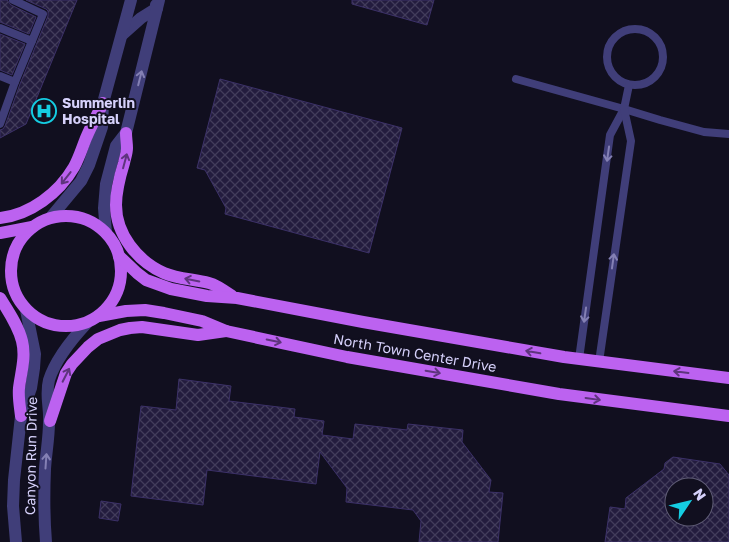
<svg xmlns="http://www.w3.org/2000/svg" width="729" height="542" font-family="'Golos Text',sans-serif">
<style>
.building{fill:url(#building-cross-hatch);stroke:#3c3168;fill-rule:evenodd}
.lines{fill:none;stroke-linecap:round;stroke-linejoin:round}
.service{stroke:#403e79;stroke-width:8}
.tertiary{stroke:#403e79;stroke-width:12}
.primary{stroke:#bc62f0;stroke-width:12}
.oneway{stroke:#8480b4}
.oneway2{stroke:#5e347d}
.labels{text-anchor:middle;stroke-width:4;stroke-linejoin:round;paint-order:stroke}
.poi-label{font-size:14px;font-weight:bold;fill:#d6d1fb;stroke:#110f1f;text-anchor:start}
.street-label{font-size:14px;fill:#d6d1fb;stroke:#110f1f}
</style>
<defs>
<pattern id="building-cross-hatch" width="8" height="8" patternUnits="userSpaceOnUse" patternTransform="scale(1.25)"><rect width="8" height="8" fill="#231c3e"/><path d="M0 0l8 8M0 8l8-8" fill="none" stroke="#423c5b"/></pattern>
</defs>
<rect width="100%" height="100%" fill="#110f1f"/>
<g class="building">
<polygon points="0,0 7,0 11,5 36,17 29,34 0,22"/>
<polygon points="26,0 77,0 26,124 0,138 0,130 3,129 5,126 20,84 48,16 48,11 46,9"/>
<polygon points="352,0 434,0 427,25 352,4"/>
<polygon points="0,34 25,44 12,75 0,70"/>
<polygon points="220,79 402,128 369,253 225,214 226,208 205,170 197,168"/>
<polygon points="179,379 231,386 229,401 295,409 294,417 324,421 322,435 353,439 355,424 407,430 408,424 463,430 462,442 491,480 489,492 503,493 498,542 419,542 421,521 413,510 346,502 347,488 320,452 316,484 207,470 203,505 131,496 141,406 176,410"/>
<path d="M 673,457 L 720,464 L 729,475 L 729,542 L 605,542 L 610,507 L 625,509 L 626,498 L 664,469 L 665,463 ZM 674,487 L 704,487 L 704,517 L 674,517 Z"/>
<polygon points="101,501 121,504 118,521 99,518"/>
</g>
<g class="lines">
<g class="service">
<polyline points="0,28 32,41 43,14 13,0"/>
<circle cx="635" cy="57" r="28"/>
<polyline points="0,76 15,82 0,124"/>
<polyline points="516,79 624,109 660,120 704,132 729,134"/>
<polyline points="15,82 32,41"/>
<polyline points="579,359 610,135 624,109 629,85"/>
<polyline points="599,362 631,141 624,109"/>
</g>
<g class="tertiary">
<polyline points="123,34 141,18 157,8 156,5"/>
<polyline points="51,217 81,181 89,165 102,127 103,103 131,0"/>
<polyline points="106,233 104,208 106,184 116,146 126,133 159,0"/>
<polyline points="16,542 13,506 14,480 21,416 31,388 34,368 35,354 26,310"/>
<path d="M 46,542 C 44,518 44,493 45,469 C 46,453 49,438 49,422 C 50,407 45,396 49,380 C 56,358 72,339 87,323"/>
</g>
<g class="primary">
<path d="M 126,133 C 126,138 127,143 127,148 C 127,153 125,158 124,163 C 120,176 116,191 116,205 C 116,234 137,261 164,273 C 178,279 194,279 209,283 C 217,285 225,291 232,296"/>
<circle cx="66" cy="271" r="55"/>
<path d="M 0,218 C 30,215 59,193 74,167 C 79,158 82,148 86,138 C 91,126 97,115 103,103"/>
<polyline points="0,233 32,227"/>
<polyline points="119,256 137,273 146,280 171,289 207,296 237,298 363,322 564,357 729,378"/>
<path d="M 0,298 C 8,311 18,325 22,341 C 26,357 21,372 19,388 C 18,397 20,407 21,416"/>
<polyline points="99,316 126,311 145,310 164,313 202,321 226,331 347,357 559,394 729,416"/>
<polyline points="50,421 66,373 72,364 88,347 98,339 120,330 130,328 142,327 198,335 226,331"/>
</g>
</g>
<defs><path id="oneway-shaft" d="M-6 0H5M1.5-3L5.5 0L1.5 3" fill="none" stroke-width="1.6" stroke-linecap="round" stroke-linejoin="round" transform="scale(1.25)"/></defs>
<g class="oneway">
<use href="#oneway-shaft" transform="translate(140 78) rotate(-76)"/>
<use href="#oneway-shaft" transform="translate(608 154) rotate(98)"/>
<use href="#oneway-shaft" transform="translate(613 261) rotate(-82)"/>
<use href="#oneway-shaft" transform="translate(585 315) rotate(98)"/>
<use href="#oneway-shaft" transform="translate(46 461) rotate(-86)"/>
</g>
<g class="oneway2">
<use href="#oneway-shaft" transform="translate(125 161) rotate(-75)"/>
<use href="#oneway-shaft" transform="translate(66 178) rotate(128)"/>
<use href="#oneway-shaft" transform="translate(192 280) rotate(-169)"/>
<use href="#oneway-shaft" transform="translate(274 341) rotate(12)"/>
<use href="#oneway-shaft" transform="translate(533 352) rotate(-170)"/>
<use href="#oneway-shaft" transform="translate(433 372) rotate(10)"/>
<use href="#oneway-shaft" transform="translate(681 372) rotate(-173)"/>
<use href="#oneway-shaft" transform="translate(66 375) rotate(-63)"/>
<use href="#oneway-shaft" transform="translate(593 399) rotate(8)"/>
</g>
<defs>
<symbol id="hospital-ring" viewBox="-11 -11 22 22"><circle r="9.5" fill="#110f1f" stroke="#15cde2" stroke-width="1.5"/><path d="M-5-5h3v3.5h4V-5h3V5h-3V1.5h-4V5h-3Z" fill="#15cde2"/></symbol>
</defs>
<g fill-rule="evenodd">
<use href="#hospital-ring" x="30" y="97" width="28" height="28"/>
</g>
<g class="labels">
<g class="poi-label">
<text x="62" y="108">Summerlin<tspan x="62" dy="16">Hospital</tspan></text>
</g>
<g class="street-label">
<text transform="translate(415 353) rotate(10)" y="5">North Town Center Drive</text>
<text transform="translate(31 456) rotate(-89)" y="5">Canyon Run Drive</text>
</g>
</g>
<g transform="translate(689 502) rotate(55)"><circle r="24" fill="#110f1f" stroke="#605d77"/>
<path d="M0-4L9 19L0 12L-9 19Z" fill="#15cde2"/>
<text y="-8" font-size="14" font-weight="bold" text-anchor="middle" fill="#d6d1fb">N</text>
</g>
</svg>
